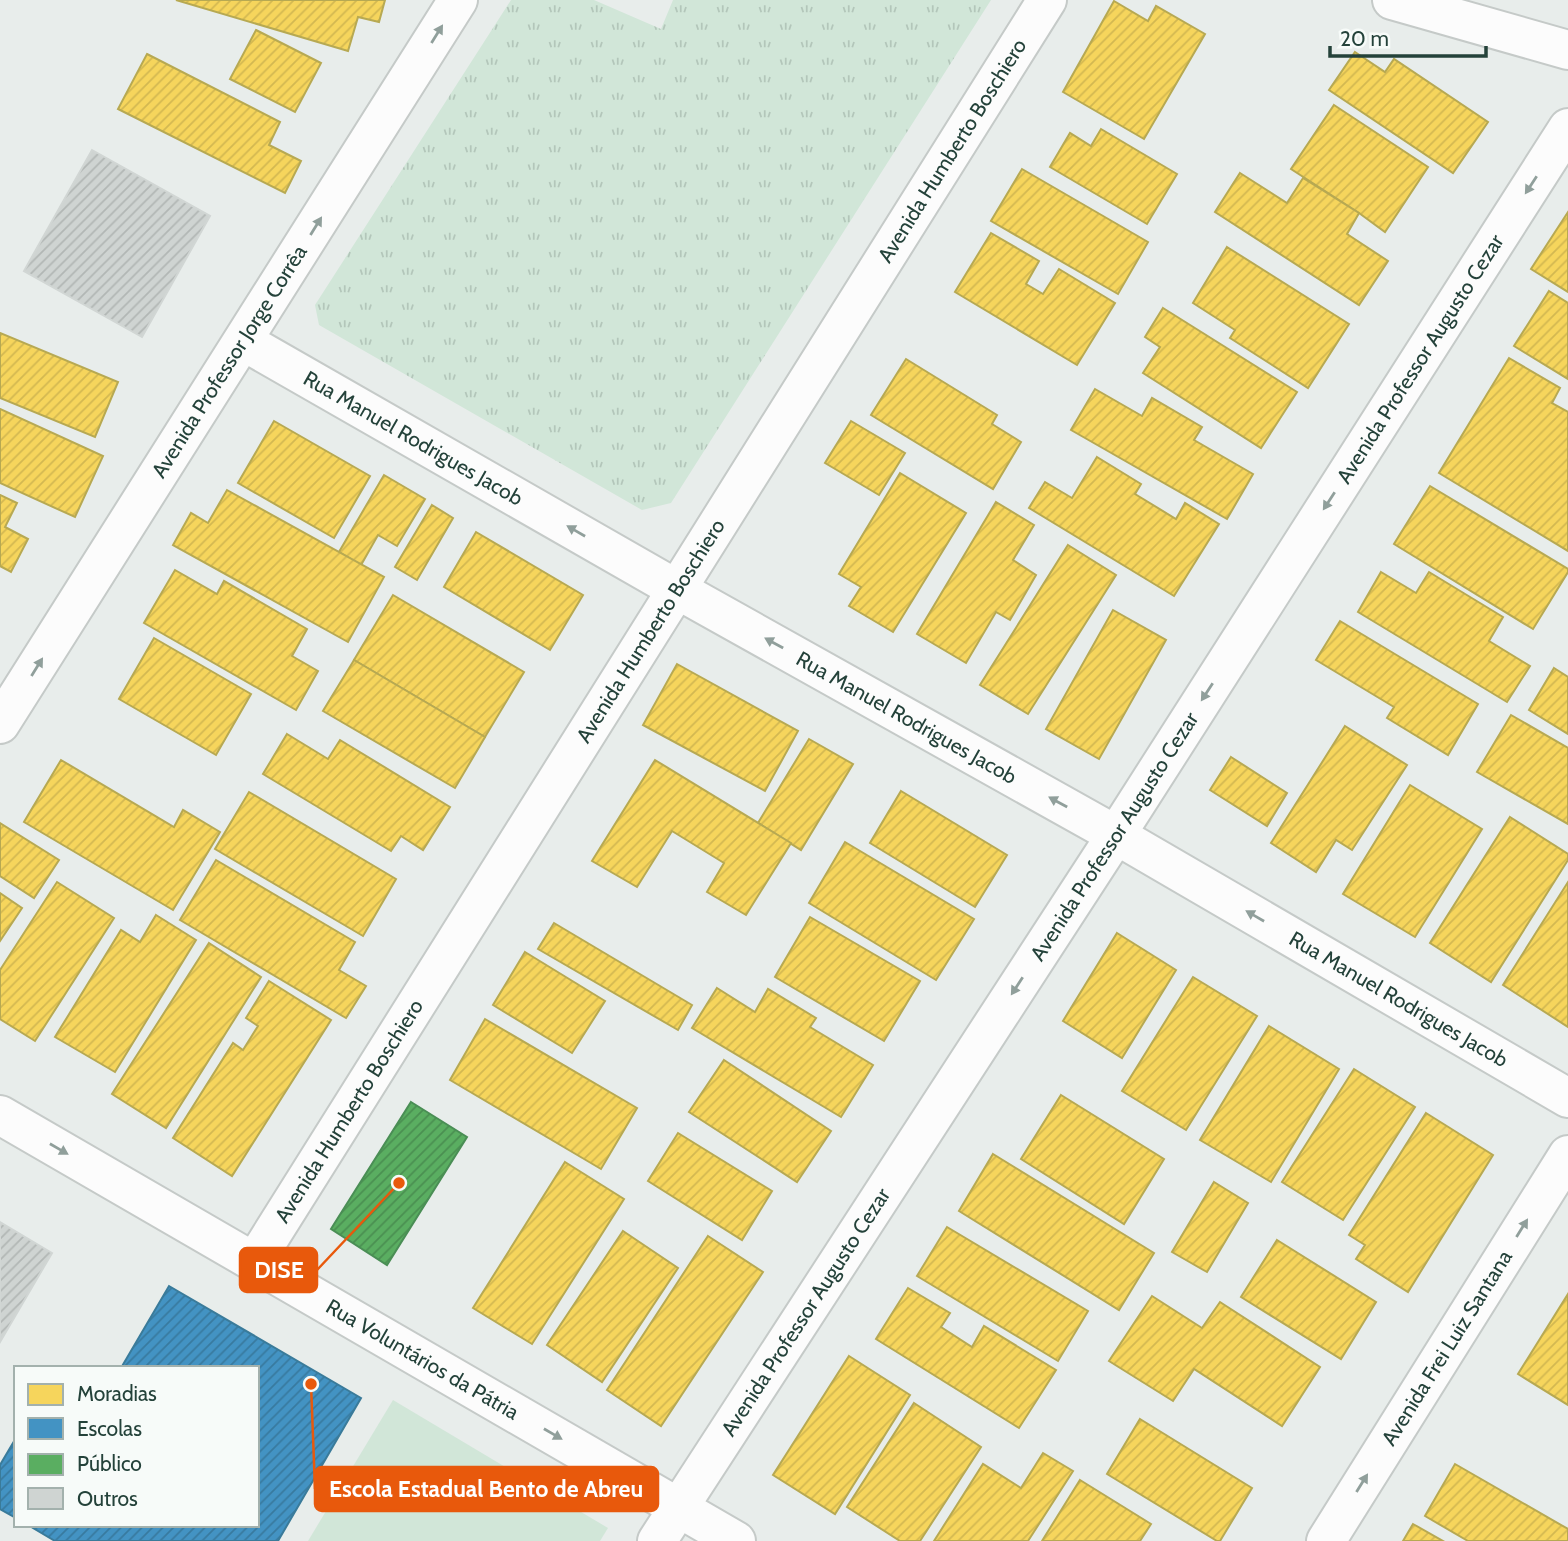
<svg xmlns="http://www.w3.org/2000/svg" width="1568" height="1541" font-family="Cabin,sans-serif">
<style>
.grass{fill:url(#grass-tufts)}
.pitch{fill:#d1e6d8}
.homes{fill:url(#homes-hatch);stroke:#b7a952;stroke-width:2}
.schools{fill:url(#schools-hatch);stroke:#3a7b9a;stroke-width:2}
.public{fill:url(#public-hatch);stroke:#4a8e55;stroke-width:2}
.building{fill:url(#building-hatch);stroke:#d1d6d4;stroke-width:2}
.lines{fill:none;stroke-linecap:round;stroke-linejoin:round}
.minor-casing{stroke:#c5cac8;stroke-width:42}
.minor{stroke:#fcfcfc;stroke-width:38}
.oneway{fill:#909f9b}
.labels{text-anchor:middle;stroke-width:7;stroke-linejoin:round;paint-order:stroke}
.street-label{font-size:21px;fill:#24423a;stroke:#f7fbf9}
.leader{fill:none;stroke:#e8590c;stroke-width:2.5}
.callout-dot{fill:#e8590c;stroke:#f7fbf9;stroke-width:2.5}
.callout{fill:#e8590c;stroke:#e8590c;stroke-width:2.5}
.callout-label{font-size:23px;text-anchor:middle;font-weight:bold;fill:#fff}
</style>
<defs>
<pattern id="grass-tufts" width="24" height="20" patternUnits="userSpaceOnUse" patternTransform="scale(1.75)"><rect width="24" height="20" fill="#d1e6d8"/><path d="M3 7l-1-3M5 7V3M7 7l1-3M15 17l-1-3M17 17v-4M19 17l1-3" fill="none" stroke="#b3c6ba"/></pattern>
<pattern id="homes-hatch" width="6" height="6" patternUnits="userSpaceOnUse" patternTransform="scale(1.75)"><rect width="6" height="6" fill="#f6d55c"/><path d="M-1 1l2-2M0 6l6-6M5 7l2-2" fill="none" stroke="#d3b851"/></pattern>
<pattern id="schools-hatch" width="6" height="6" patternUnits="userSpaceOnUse" patternTransform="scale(1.75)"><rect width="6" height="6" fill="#4393c3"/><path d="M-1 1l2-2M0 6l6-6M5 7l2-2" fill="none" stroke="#387a9f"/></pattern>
<pattern id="public-hatch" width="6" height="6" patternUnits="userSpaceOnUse" patternTransform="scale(1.75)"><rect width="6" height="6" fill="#5aae61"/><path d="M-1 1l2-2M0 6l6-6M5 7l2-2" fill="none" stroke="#4a8f51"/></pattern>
<pattern id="building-hatch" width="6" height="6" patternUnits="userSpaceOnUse" patternTransform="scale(1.75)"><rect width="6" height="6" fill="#cfd4d2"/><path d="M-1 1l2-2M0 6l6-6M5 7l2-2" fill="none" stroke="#b2b7b5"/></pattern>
</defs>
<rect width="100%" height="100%" fill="#e8edeb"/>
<polygon class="grass" points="511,0 594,0 661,29 673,0 991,0 671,503 642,510 319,325 315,305"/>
<polygon class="pitch" points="393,1400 608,1528 600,1541 308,1541"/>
<g class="homes">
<polygon points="176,0 385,0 379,22 358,17 348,51"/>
<polygon points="1114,1 1148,21 1156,6 1205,34 1144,139 1063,92"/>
<polygon points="256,30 321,63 295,112 230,79"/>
<polygon points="1355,52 1385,72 1394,59 1488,122 1453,173 1329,90"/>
<polygon points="147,54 280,122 269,145 301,161 285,193 118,109"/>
<polygon points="1334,105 1428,167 1385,232 1359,213 1291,169"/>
<polygon points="1101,129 1177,174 1147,224 1050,167 1070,133 1091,146"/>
<polygon points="1022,169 1148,242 1118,294 991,221"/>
<polygon points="1240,173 1287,203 1303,178 1359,213 1347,234 1388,261 1359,305 1215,212"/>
<polygon points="1568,212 1568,292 1531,269"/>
<polygon points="991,233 1039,261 1026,284 1043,294 1059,269 1115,303 1077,365 955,292"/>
<polygon points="1227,247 1349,324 1308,388 1230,338 1235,330 1193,303"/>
<polygon points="1549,291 1568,303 1568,379 1514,346"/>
<polygon points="1163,308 1297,392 1261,448 1143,373 1160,347 1145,337"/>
<polygon points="0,333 118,382 95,437 0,398"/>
<polygon points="1509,358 1560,388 1552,403 1568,412 1568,551 1439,473"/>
<polygon points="906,359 997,415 992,424 1021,442 993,489 871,415"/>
<polygon points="1095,389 1142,416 1152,398 1202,427 1194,440 1253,474 1227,519 1071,430"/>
<polygon points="0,409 103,456 75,517 0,483"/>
<polygon points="274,421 370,476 334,538 238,483"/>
<polygon points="851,421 905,453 879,495 825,463"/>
<polygon points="1097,457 1141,484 1135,494 1176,519 1185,503 1219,524 1174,596 1029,508 1045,482 1072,498"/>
<polygon points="900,473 966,513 893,632 849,606 861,587 839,574"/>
<polygon points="384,475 425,499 397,546 378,535 361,565 339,552"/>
<polygon points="1430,486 1568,569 1568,572 1533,629 1394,544"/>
<polygon points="227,490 384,577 348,642 173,545 191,513 208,523"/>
<polygon points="0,495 17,503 5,527 28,539 11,572 0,566"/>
<polygon points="996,502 1034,525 1013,560 1036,575 1010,620 996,612 966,663 917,634"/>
<polygon points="432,505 453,518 417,580 395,567"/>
<polygon points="476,532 583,595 550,650 444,587"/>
<polygon points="1068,545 1116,575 1028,714 980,685"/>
<polygon points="175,570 217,594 224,581 307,629 292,656 318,671 296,710 144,623"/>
<polygon points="1381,572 1416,593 1429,572 1503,617 1489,641 1530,666 1507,702 1358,612"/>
<polygon points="393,595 524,672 485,737 354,660"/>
<polygon points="1113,610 1166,640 1099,759 1046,729"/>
<polygon points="1340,621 1478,704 1448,755 1387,718 1394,707 1316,660"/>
<polygon points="154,638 251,694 216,755 119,699"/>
<polygon points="354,660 485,737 455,788 323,711"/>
<polygon points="677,664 798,731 765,791 643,725"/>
<polygon points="1554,668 1568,677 1568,734 1529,710"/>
<polygon points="1511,715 1568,748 1568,824 1477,772"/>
<polygon points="1345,726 1407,765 1352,850 1336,840 1316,872 1271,843"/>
<polygon points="287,734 328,759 340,740 450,807 423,850 401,836 391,851 263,774"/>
<polygon points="809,739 853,764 801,850 758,823"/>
<polygon points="1231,757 1287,793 1267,826 1210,790"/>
<polygon points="61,760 174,827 183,810 220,832 173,910 24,822"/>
<polygon points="655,760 791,843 746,915 707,892 724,863 672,831 637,887 592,861"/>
<polygon points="1410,785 1482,829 1415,937 1343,894"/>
<polygon points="901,791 1007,855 975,907 870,843"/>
<polygon points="249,792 396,879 363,936 215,849"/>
<polygon points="1510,817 1568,854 1568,860 1491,982 1430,943"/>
<polygon points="0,823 59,860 34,898 0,876"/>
<polygon points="845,842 974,919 936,980 809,903"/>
<polygon points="216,860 355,942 339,970 366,986 346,1018 180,920"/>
<polygon points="57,882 114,918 35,1041 0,1019 0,970"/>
<polygon points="1568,882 1568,1027 1503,985"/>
<polygon points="0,893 22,908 0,941"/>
<polygon points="156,915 196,940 115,1072 55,1037 121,930 140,942"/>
<polygon points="810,917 920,981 884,1041 775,977"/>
<polygon points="554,923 692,1005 678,1030 538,949"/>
<polygon points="1117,933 1176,970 1122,1058 1063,1021"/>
<polygon points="209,943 261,977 166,1128 112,1094"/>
<polygon points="525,952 605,1001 572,1053 493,1005"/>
<polygon points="1193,977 1257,1016 1186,1130 1122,1091"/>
<polygon points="269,981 331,1020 232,1176 173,1138 233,1043 243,1050 258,1026 246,1018"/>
<polygon points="717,988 755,1012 768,989 816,1018 810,1027 873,1065 841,1117 692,1028"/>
<polygon points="485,1019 637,1108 601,1169 450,1080"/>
<polygon points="1269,1026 1339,1069 1271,1182 1200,1140"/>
<polygon points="724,1060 831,1131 797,1182 689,1112"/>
<polygon points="1354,1069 1415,1107 1343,1220 1282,1182"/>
<polygon points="1061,1095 1164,1159 1124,1224 1021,1159"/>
<polygon points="1426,1113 1493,1155 1408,1292 1356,1259 1365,1245 1349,1235"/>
<polygon points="678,1133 772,1191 742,1240 648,1181"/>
<polygon points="993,1154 1154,1253 1119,1310 959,1211"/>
<polygon points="565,1162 624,1199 532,1344 473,1308"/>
<polygon points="1214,1182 1248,1203 1207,1272 1172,1252"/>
<polygon points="947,1227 1088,1311 1058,1361 917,1276"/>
<polygon points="623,1231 678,1268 602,1382 547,1345"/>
<polygon points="708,1236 763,1272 661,1426 607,1390"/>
<polygon points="1277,1240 1376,1302 1341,1359 1241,1297"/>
<polygon points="908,1288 950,1313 941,1327 972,1347 984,1326 1056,1370 1019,1428 876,1339"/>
<polygon points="1568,1294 1568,1405 1518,1374"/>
<polygon points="1152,1296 1202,1328 1220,1302 1320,1367 1282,1426 1194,1369 1173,1401 1109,1361"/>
<polygon points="849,1356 910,1395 835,1514 773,1475"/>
<polygon points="914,1403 981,1447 920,1541 900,1541 847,1507"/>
<polygon points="1140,1419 1252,1488 1220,1541 1217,1541 1107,1474"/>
<polygon points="1043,1453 1073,1471 1028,1541 934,1541 983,1464 1021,1488"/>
<polygon points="1455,1464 1568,1529 1568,1541 1468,1541 1425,1516"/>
<polygon points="1080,1480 1151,1524 1140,1541 1042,1541"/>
<polygon points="1413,1524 1443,1541 1403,1541"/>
</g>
<g class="schools">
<polygon points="169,1286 361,1398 278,1541 55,1541 28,1525 257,1525 257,1368 121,1368"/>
<polygon points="16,1438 16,1518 0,1509 0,1465"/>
</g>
<polygon class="public" points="411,1102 467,1137 387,1265 331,1229"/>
<g class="building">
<polygon points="92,150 210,216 142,337 24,271"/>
<polygon points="0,1222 52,1253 0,1342"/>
</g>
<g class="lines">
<defs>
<g id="minor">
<polyline points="1392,0 1568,50"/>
<path id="s1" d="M 243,341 L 678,590 L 1116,835 L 1568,1098"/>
<path id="s2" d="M 0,724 L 458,0"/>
<path id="s3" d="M 0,1115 L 736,1541"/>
<path id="s4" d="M 255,1261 L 1047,0"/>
<path id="s5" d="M 657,1541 L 1116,835 L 1568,128"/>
<path id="s6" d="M 1326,1541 L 1568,1155"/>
</g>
</defs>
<use href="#minor" class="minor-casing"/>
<use href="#minor" class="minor"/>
</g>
<defs><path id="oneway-solid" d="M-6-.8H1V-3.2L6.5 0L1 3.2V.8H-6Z" transform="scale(1.75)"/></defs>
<g class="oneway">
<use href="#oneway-solid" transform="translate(437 34) rotate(-58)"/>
<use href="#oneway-solid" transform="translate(1531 185) rotate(123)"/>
<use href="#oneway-solid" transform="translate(316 226) rotate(-58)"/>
<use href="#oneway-solid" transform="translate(1329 501) rotate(123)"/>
<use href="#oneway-solid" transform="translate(576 531) rotate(-150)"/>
<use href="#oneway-solid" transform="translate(774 643) rotate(-151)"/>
<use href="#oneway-solid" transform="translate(37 667) rotate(-58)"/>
<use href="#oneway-solid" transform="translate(1207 692) rotate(123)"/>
<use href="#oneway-solid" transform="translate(1058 802) rotate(-151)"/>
<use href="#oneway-solid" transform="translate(1255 916) rotate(-150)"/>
<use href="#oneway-solid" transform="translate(1017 986) rotate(123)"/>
<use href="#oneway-solid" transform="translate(59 1149) rotate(30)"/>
<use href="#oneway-solid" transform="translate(1522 1228) rotate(-58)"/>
<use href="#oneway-solid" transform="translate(553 1434) rotate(30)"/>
<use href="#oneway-solid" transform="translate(1362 1483) rotate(-58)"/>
</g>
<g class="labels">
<g class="street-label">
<text dy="7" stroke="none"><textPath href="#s4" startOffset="1311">Avenida Humberto Boschiero</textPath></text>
<text dy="7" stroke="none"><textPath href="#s5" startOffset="1407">Avenida Professor Augusto Cezar</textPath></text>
<text dy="7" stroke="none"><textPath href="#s2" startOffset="429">Avenida Professor Jorge Corrêa</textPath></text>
<text dy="7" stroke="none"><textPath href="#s1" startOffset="196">Rua Manuel Rodrigues Jacob</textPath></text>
<text dy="7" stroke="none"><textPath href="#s4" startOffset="744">Avenida Humberto Boschiero</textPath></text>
<text dy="7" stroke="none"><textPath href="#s1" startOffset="763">Rua Manuel Rodrigues Jacob</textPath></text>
<text dy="7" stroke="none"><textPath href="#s5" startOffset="840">Avenida Professor Augusto Cezar</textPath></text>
<text dy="7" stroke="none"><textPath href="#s1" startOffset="1330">Rua Manuel Rodrigues Jacob</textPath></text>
<text dy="7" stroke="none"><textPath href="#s4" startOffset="177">Avenida Humberto Boschiero</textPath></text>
<text dy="7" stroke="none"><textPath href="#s5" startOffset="273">Avenida Professor Augusto Cezar</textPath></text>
<text dy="7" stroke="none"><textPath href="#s6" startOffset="228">Avenida Frei Luiz Santana</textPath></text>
<text dy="7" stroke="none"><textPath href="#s3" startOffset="488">Rua Voluntários da Pátria</textPath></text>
</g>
</g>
<path class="leader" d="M399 1183L317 1270M311 1384L315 1489"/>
<g class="callout-dot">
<circle cx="399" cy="1183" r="7"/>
<circle cx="311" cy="1384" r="7"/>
</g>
<g class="callout">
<rect x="240" y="1248" width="77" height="44" rx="7"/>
<rect x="315" y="1467" width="343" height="44" rx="7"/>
</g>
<g class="callout-label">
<text x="279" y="1278">DISE</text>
<text x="486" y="1497">Escola Estadual Bento de Abreu</text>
</g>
<rect x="14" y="1366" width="245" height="161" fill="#f7fbf9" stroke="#a3b1ad" stroke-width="2"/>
<rect x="28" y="1384" width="35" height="21" fill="#f6d55c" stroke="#a3b1ad" stroke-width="2"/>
<text x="77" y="1401" font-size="21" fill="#24423a">Moradias</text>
<rect x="28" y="1418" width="35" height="21" fill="#4393c3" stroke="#a3b1ad" stroke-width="2"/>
<text x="77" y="1436" font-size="21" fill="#24423a">Escolas</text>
<rect x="28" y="1454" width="35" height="21" fill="#5aae61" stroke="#a3b1ad" stroke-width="2"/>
<text x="77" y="1471" font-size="21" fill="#24423a">Público</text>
<rect x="28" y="1488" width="35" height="21" fill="#cfd4d2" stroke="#a3b1ad" stroke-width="2"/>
<text x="77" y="1506" font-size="21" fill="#24423a">Outros</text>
<path d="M1330 46v10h156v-10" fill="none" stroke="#24423a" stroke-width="3.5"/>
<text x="1340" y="46" font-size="21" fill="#24423a" stroke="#f7fbf9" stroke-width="5" paint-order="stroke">20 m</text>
</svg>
